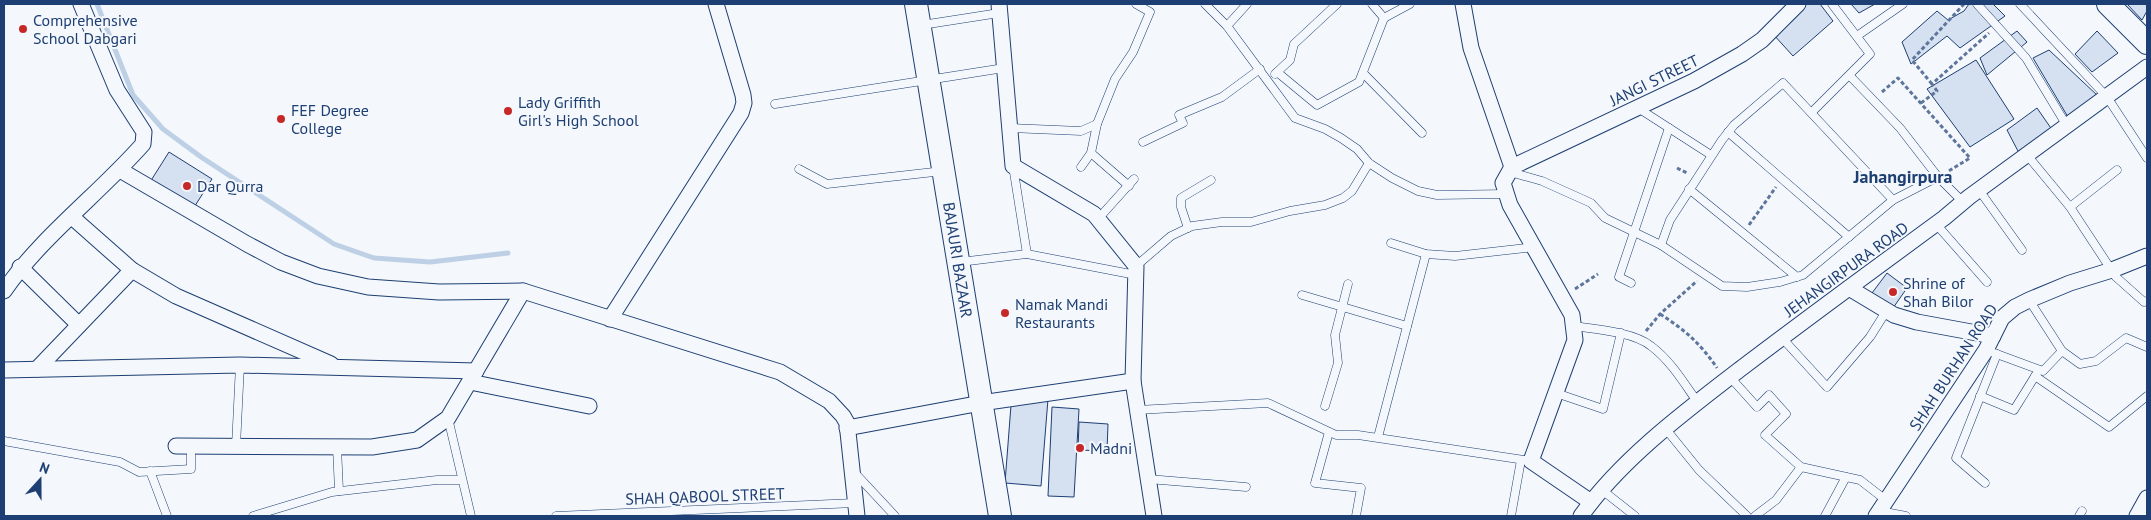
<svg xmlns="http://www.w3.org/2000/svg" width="2151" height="520" font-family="'PT Sans',sans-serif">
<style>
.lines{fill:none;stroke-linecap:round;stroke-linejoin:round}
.stream{stroke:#bed0e5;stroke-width:5}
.building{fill:#d5e0f0;stroke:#1d3f73}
.lane-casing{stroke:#1d3f73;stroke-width:9}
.street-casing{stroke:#1d3f73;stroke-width:17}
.secondary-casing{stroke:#1d3f73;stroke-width:24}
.path{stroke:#5e769c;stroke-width:3;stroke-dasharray:4 2.5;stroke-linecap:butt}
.lane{stroke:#f4f7fb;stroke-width:8}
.street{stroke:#f4f7fb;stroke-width:15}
.secondary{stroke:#f4f7fb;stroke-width:22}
.poi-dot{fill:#c62828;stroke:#f4f7fb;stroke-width:2}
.labels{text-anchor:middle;stroke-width:4;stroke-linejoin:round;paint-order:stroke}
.poi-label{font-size:16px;fill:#1d3f73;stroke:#f4f7fb;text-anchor:start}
.street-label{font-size:16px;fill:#1d3f73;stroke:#f4f7fb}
.neighbourhood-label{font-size:18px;font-weight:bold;fill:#1d3f73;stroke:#f4f7fb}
</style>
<rect width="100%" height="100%" fill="#f4f7fb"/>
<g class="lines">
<polyline class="stream" points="97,4 133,95 163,129 201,157 334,244 374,258 430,262 508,253"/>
</g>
<g class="building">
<polygon points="1802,4 1820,4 1833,21 1793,56 1772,33"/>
<polygon points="1851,4 1875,4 1859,13"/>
<polygon points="1969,4 1993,4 2005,16 1960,48 1947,36 1911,64 1902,42 1937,11 1948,20 1964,11"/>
<polygon points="2127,4 2147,4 2147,11 2142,20"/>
<polygon points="2017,31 2027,42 1987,75 1980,58"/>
<polygon points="2097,31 2118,53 2092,72 2075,54"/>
<polygon points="2049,50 2098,96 2068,117 2033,58"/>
<polygon points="1976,60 2014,119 1970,147 1927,89"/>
<polygon points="2037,108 2055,134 2019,153 2007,130"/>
<polygon points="169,152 212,179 193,209 150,182"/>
<polygon points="1887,273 1907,288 1893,308 1872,293"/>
<polygon points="1048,399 1041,486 1005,483 1011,405"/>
<polygon points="1052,407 1079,409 1074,497 1048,496"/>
<polygon points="1079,422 1108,424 1107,451 1078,450"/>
</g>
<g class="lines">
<defs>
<g id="lane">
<polyline points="1205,4 1227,26"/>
<polyline points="1247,4 1227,26 1295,118 1325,129 1341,138 1357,149 1369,163 1392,178 1418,191 1437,195 1506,194"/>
<polyline points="1372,4 1384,18 1410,4"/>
<polyline points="1977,4 2026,58 2067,126"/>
<polyline points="2020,4 2107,97 2147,158"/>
<polyline points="922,25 999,13"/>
<polyline points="1857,36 1903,4"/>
<polyline points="1277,72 1317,105 1359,82 1384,18"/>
<polyline points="1363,73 1422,133"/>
<polyline points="1275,74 1290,60 1294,44 1337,4"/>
<polyline points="1850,76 1900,128 1938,177 1963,202"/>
<polyline points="775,104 1004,68"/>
<polyline points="1638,108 1711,155"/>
<polyline points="1812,112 1870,54 1832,4"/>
<polyline points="1010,128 1081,131 1097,124"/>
<polyline points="1728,132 1849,237"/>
<polyline points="1143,142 1183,123 1179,115 1222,97 1260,69"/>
<polyline points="1091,153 1129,186"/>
<polyline points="2027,155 2070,207 2116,277 2144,302 2147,301"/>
<polyline points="1013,166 1027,254"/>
<polyline points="1081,167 1091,153 1097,124 1115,79 1133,52 1150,12 1136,4"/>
<polyline points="799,169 827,184 943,171"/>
<polyline points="1510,172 1542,181 1591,203 1605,218 1661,245 1722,286 1747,287 1780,282 1803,275 1893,200 1938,177"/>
<polyline points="1689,189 1797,277"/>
<polyline points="1979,190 2022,250"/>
<polyline points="2070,207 2117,170"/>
<polyline points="1098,219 1134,179"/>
<polyline points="1936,224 1987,282"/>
<polyline points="1188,228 1181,207 1181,198 1211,180"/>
<polyline points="1391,243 1426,254 1455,256 1534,247"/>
<polyline points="1661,245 1670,220 1722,140 1734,125 1783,83 1893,200"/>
<polyline points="960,262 1027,254 1136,275"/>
<polyline points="1136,266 1171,236 1192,226 1222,222 1251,222 1290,211 1325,205 1343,198 1352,191 1369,163"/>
<polyline points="1631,283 1619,277 1669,128"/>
<polyline points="1302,295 1407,326"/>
<path d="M 1573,326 C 1595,329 1634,332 1651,346 C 1671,361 1684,383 1698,403"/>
<polyline points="1782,338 1827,387 1870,337 1887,310"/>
<polyline points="2062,351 2080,364 2096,361 2126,338 2147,347"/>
<polyline points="1994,353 2043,371 2062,351 2029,300"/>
<polyline points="2035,376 2109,427 2147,396"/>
<polyline points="1730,377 1757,407 1769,395 1786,414 1765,435 1801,467 1860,480 1887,501"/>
<polyline points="1556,393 1603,409 1621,333"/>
<polyline points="1980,396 2014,410 2037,373"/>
<polyline points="1325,406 1338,363 1335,335 1348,284"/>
<polyline points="1137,410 1268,403 1336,435 1358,435 1531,461"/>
<polyline points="448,418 471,516"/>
<polyline points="1665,428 1699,470 1747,516"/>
<polyline points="1329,432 1315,483 1361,488 1356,516"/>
<polyline points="1378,437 1426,254"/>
<polyline points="4,441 120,462 139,472 191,469 191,446"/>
<polyline points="236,446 240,365"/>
<polyline points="337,447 339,491"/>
<polyline points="150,471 167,516"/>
<polyline points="854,472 895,516"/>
<polyline points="1148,479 1246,487"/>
<polyline points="1985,483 1956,458 1997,354"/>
<polyline points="1602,490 1635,516"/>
<polyline points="1880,511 1906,516"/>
<polyline points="253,516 332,492 437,480 462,480"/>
<polyline points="556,516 855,503"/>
<polyline points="1511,516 1521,460"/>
<polyline points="1755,516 1776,500 1801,467"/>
<polyline points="1825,516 1846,477"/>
<polyline points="2079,516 2082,511"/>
</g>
<g id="street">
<polyline points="999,4 1013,166 1094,214 1136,266 1133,381 1154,516"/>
<polyline points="1463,4 1471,48 1512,167"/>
<polyline points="1512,167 1503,183 1510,205 1572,315 1575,340 1531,461 1591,502"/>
<polyline points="1512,167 1694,81 1742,54 1762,40 1798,4"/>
<polyline points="120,170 247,244 281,262 318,276 368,287 439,292 523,291 780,372 829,401 843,416 847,423 857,516"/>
<polyline points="72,217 132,270 176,296 331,364"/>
<polyline points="20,267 79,325"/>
<polyline points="1849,288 1894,315 1917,322 1993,336"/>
<path d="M 4,291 C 41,237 99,194 143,144 L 144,132 L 117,90 L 81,4"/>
<polyline points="610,319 741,113 744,103 743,95 716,4"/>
<polyline points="37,369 132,270"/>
<polyline points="4,370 240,365 476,371"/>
<polyline points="470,382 589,406"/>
<polyline points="847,428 981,403 1133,381"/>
<polyline points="176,446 372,447 417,440 448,418 523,291"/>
<path d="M 1581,516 C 1621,459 1687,410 1743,367 C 1809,317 1877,267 1944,218 L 1969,197 L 2147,67"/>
<polyline points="1876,516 1986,350 2002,318 2015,307 2029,300 2070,283 2112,270 2147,256"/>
<polyline points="2137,516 2147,498"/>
</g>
<g id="secondary">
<polyline points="916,4 1000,516"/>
<polyline points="2108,4 2147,43"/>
</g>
</defs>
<use href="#lane" class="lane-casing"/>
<use href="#street" class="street-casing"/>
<use href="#secondary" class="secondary-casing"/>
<g class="path">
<polyline points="1932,84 1912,60 1964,4"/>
<polyline points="1882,92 1898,78 1970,158 1947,172"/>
<polyline points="1921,103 1937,91 1932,84 1989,33"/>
<polyline points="1677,168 1687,173"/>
<polyline points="1749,225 1776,187"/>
<polyline points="1575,289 1598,274"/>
<path d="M 1660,314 C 1685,330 1700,343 1717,368"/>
<polyline points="1646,331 1660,314 1697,281"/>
</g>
<use href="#lane" class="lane"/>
<use href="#street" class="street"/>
<use href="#secondary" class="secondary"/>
</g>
<g class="poi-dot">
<circle cx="23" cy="29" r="5"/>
<circle cx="508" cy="111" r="5"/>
<circle cx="281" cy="119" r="5"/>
<circle cx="187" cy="186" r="5"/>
<circle cx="1893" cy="292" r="5"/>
<circle cx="1005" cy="313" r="5"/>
<circle cx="1080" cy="448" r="5"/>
</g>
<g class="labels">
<g class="poi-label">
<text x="33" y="26">Comprehensive<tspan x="33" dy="18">School Dabgari</tspan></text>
<text x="518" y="108">Lady Griffith<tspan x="518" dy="18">Girl's High School</tspan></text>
<text x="291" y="116">FEF Degree<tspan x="291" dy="18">College</tspan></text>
<text x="197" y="192">Dar Qurra</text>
<text x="1903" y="289">Shrine of<tspan x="1903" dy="18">Shah Bilor</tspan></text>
<text x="1015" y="310">Namak Mandi<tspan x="1015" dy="18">Restaurants</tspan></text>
<text x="1090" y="454">Madni</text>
</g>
<g class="street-label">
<text transform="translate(1654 80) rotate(-26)" y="6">JANGI STREET</text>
<text transform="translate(958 260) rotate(81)" y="6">BAJAURI BAZAAR</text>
<text transform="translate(1846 269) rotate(-36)" y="6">JEHANGIRPURA ROAD</text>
<text transform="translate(1953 367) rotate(-57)" y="6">SHAH BURHAN ROAD</text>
<text transform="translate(705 496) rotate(-2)" y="6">SHAH QABOOL STREET</text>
</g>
<g class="neighbourhood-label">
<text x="1903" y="183">Jahangirpura</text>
</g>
</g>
<rect width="2151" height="520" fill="none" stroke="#1d3f73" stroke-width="10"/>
<g transform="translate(40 480) rotate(21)" stroke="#f4f7fb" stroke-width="4" paint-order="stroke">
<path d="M0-4L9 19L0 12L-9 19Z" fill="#1d3f73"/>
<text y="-8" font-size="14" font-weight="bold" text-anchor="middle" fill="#1d3f73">N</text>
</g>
</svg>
